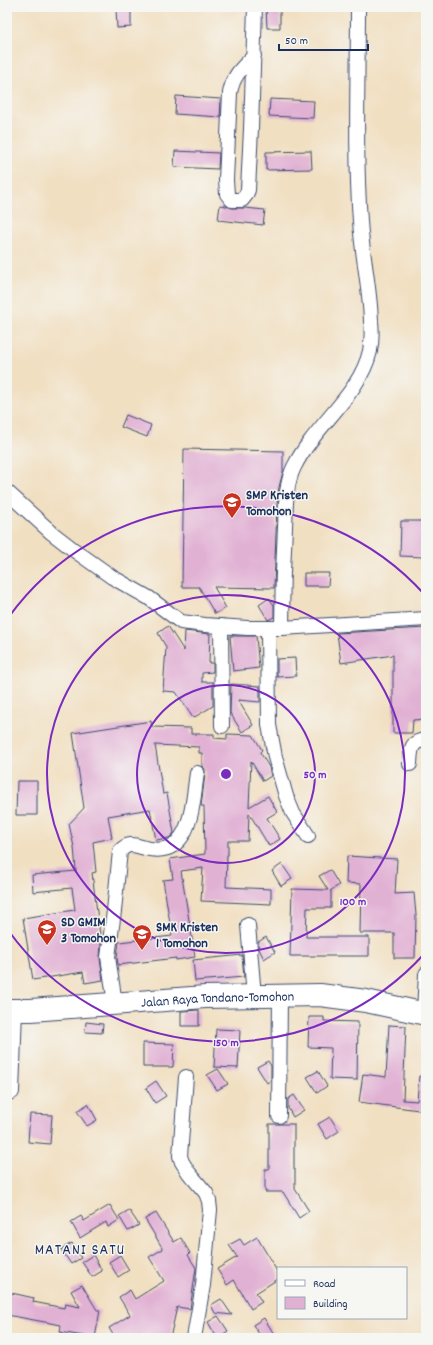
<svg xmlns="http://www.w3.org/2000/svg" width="433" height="1345" font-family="Dekko,sans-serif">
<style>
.building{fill:#e1b1d4}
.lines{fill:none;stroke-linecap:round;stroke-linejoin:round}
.minor-casing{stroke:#3b496d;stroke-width:16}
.trunk-casing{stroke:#3b496d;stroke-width:24}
.minor{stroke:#fff;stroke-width:14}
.trunk{stroke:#fff;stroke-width:22}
.ring{fill:none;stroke:#7b2cbf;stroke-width:2}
.labels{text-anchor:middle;stroke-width:3;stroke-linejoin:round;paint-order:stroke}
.poi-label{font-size:14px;font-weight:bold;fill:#1b2f5e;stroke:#f6f6f2;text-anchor:start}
.street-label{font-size:14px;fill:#1b2f5e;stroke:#f6f6f2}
.quarter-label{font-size:16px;letter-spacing:1px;fill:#1b2f5e;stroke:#f6f6f2}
.centre{fill:#7b2cbf;stroke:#f6f6f2;stroke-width:2}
.ring-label{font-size:12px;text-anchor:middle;font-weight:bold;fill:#7b2cbf;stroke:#f6f6f2;stroke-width:3;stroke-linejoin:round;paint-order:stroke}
</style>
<rect width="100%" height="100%" fill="#f6f6f2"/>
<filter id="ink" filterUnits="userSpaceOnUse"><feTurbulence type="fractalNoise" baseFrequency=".025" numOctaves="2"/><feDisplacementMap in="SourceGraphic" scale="8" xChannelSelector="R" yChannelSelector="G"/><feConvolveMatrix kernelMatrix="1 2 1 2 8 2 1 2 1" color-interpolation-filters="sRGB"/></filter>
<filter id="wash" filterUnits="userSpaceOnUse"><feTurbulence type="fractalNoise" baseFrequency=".012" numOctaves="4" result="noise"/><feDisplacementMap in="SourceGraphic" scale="16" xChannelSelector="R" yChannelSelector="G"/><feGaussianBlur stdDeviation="0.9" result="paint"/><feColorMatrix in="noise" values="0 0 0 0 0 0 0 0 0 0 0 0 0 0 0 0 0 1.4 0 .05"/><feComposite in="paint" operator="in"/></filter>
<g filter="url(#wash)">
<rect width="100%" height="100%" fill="#f1dfc1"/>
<g id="blocks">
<g class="building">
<polygon points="266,7 280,7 280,28 267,28"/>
<polygon points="131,8 131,27 117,28 116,9"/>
<polygon points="176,96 221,99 220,117 175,114"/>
<polygon points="270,99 314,101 313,118 269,116"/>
<polygon points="175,151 219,153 218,169 174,167"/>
<polygon points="311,151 312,169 266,170 266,152"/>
<polygon points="220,205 226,206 232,208 245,208 265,210 263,225 218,220"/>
<polygon points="126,415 151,425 147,437 121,427"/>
<polygon points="184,449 283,451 283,472 279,487 277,504 274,588 214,587 226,608 215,614 199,587 182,587"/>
<polygon points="401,521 425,521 424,557 400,556"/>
<polygon points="304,573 329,573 328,586 304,586"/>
<polygon points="269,598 274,605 274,617 268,620 259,605"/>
<polygon points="168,626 184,651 185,631 210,634 209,663 213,663 213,672 202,673 202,682 213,682 213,706 193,718 176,692 163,691 166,647 158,633"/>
<polygon points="426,628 426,719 413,720 412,733 393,733 393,655 341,663 337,633"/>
<polygon points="230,636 256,636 259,668 233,671"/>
<polygon points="295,658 296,676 277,677 277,659"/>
<polygon points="231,684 260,686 260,702 238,700 253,725 242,732 230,713"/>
<polygon points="151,721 152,727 191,728 191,734 214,734 214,738 227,739 227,734 253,735 262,750 260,752 269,767 271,776 263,781 251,761 249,807 268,796 277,812 267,818 280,839 269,846 249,813 248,841 228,841 228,855 227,855 226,887 271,889 271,904 201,901 203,868 181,871 195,957 176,960 176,958 118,965 117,957 119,942 172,936 163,880 173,879 170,859 205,854 204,806 201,806 205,774 205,769 202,766 202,753 199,753 199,747 155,745 163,794 167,793 174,833 169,838 156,840 150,809 108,816 112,838 93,842 96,872 92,873 101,943 100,958 103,980 85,983 83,972 33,980 23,918 75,910 72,888 33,892 32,875 76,871 74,847 69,824 84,808 73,733"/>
<polygon points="17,781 37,781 37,815 16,815"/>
<polygon points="347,856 397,859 395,894 414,893 416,915 415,958 394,958 394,933 360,933 361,884 346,883"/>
<polygon points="282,864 292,879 281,886 272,871"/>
<polygon points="330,870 339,885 330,891 331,891 331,908 307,908 306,937 369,937 369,956 290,956 292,889 328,890 319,876"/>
<polygon points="266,937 275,952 264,959 259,949 258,942"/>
<polygon points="242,955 244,977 195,981 193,960"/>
<polygon points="199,1010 199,1026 181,1026 181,1011"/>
<polygon points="309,1017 324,1017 324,1021 358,1022 357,1080 330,1079 331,1048 308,1047"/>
<polygon points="86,1022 103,1024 102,1033 85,1032"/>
<polygon points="389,1025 406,1026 403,1100 417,1101 419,1076 426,1076 426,1111 359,1102 363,1074 386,1077"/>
<polygon points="216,1029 240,1030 238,1068 214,1067"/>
<polygon points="143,1043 174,1044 173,1067 143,1067"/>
<polygon points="268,1061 271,1066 271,1080 267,1083 257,1067"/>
<polygon points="218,1069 228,1084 217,1090 207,1075"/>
<polygon points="318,1071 327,1086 317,1093 307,1077"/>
<polygon points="156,1081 166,1096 155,1103 146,1088"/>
<polygon points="294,1095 304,1110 293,1117 288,1108 288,1099"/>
<polygon points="88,1104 97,1120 87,1126 77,1111"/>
<polygon points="30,1114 52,1115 50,1144 28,1142"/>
<polygon points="330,1117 339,1131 327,1139 318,1124"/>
<polygon points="269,1124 294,1124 294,1169 295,1169 295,1189 309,1211 299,1218 283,1192 265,1192 265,1169 269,1169"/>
<polygon points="110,1205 119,1220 108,1227 106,1222 80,1238 71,1222 81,1216 84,1221"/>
<polygon points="129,1210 139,1225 128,1231 119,1216"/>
<polygon points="156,1213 174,1242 181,1238 190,1253 188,1255 196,1268 190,1309 177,1307 170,1338 115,1338 109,1328 130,1315 119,1297 130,1290 135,1299 164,1281 149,1257 163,1249 145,1219"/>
<polygon points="257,1237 278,1273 278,1279 256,1293 262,1302 251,1309 234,1280 227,1285 217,1269 237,1257 229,1245 240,1239 244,1245"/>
<polygon points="72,1243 81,1258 71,1264 61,1249"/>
<polygon points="93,1255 102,1271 92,1277 82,1262"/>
<polygon points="120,1255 129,1270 118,1277 109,1262"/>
<polygon points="82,1285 97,1310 100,1310 95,1338 60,1332 61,1325 7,1315 7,1292 34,1298 33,1302 64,1308 65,1304 80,1307 71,1291"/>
<polygon points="221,1299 232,1315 215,1313 211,1305"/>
<polygon points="218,1316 228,1331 217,1338 208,1322"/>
<polygon points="264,1318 274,1334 267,1338 262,1338 253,1325"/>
</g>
</g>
</g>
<g filter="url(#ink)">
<use href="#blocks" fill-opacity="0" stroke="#3b496d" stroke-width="1"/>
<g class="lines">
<defs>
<g id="minor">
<path d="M 254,56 C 242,68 233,75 230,93 L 226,180 L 227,194 L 232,200 L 242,200 L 246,195 L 248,190 L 251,129 L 255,7"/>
<polyline points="7,492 52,533 74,550 112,577 149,598 181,622 205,625 247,628 282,628 426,619"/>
<polyline points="221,626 222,726"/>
<polyline points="268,628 269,725 275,757 286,796 293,813 308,836"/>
<path d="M 282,628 C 282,595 283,561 285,527 C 286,508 285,485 294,467 C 314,426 360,395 370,351 C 372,341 372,331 371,321 C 370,288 362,255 360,221 C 355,150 358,79 358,7"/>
<path d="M 410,764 C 411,750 410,741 426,740"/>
<polyline points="248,925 254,996"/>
<path d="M 115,1003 L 108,957 L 114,911 L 120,851 C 129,842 134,845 145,848 C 192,860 192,805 197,773"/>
<polyline points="424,1013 426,974"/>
<polyline points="186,1077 180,1156 182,1162 189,1173 206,1193 209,1201 210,1210 203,1285 194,1338"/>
<polyline points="12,1092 15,1011"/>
<polyline points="279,1116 280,995"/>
</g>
<g id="trunk">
<path id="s1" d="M 7,1010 L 31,1010 L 205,997 L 320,995 L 366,1001 L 426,1014"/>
</g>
</defs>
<use href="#minor" class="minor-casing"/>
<use href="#trunk" class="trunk-casing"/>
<use href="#minor" class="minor"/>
<use href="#trunk" class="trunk"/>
</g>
</g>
<g class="ring">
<circle cx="226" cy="774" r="89"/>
<circle cx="226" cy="774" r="179"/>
<path d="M425 953A268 268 0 0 1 8 930M8 618A268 268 0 0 1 425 595"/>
</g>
<defs>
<symbol id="school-pin" viewBox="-11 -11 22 30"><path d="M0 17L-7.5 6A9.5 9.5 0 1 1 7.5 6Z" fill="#c8321e" stroke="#f6f6f2"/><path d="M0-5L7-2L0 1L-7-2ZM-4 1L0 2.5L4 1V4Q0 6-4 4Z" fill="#fff"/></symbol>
</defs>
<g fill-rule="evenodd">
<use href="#school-pin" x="221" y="491" width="22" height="30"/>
<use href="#school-pin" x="36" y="918" width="22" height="30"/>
<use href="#school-pin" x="131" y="923" width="22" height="30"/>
</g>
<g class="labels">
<g class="poi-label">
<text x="246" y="499">SMP Kristen<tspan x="246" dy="16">Tomohon</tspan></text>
<text x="61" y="926">SD GMIM<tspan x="61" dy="16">3 Tomohon</tspan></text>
<text x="156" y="931">SMK Kristen<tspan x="156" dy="16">1 Tomohon</tspan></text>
</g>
<g class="street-label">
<text dy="5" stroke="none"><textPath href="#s1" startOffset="211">Jalan Raya Tondano-Tomohon</textPath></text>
</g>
<g class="quarter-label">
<text x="80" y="1254">MATANI SATU</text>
</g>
</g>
<circle cx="226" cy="774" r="6" class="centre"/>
<g class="ring-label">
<text x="315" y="778">50 m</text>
<text x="353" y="905">100 m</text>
<text x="226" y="1046">150 m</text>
</g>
<rect width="433" height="1345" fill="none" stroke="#f6f6f2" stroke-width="24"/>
<rect x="277" y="1267" width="130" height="52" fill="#f6f6f2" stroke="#9ea6b7"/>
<rect x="285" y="1280" width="20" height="6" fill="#ffffff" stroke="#9ea6b7"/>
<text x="313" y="1287" font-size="12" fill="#1b2f5e">Road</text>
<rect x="285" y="1297" width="20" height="12" fill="#e1b1d4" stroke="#9ea6b7"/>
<text x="313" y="1307" font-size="12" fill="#1b2f5e">Building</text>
<path d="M279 44v6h89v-6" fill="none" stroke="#1b2f5e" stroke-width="2"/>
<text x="285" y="44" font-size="12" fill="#1b2f5e" stroke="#f6f6f2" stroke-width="3" paint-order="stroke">50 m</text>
</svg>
